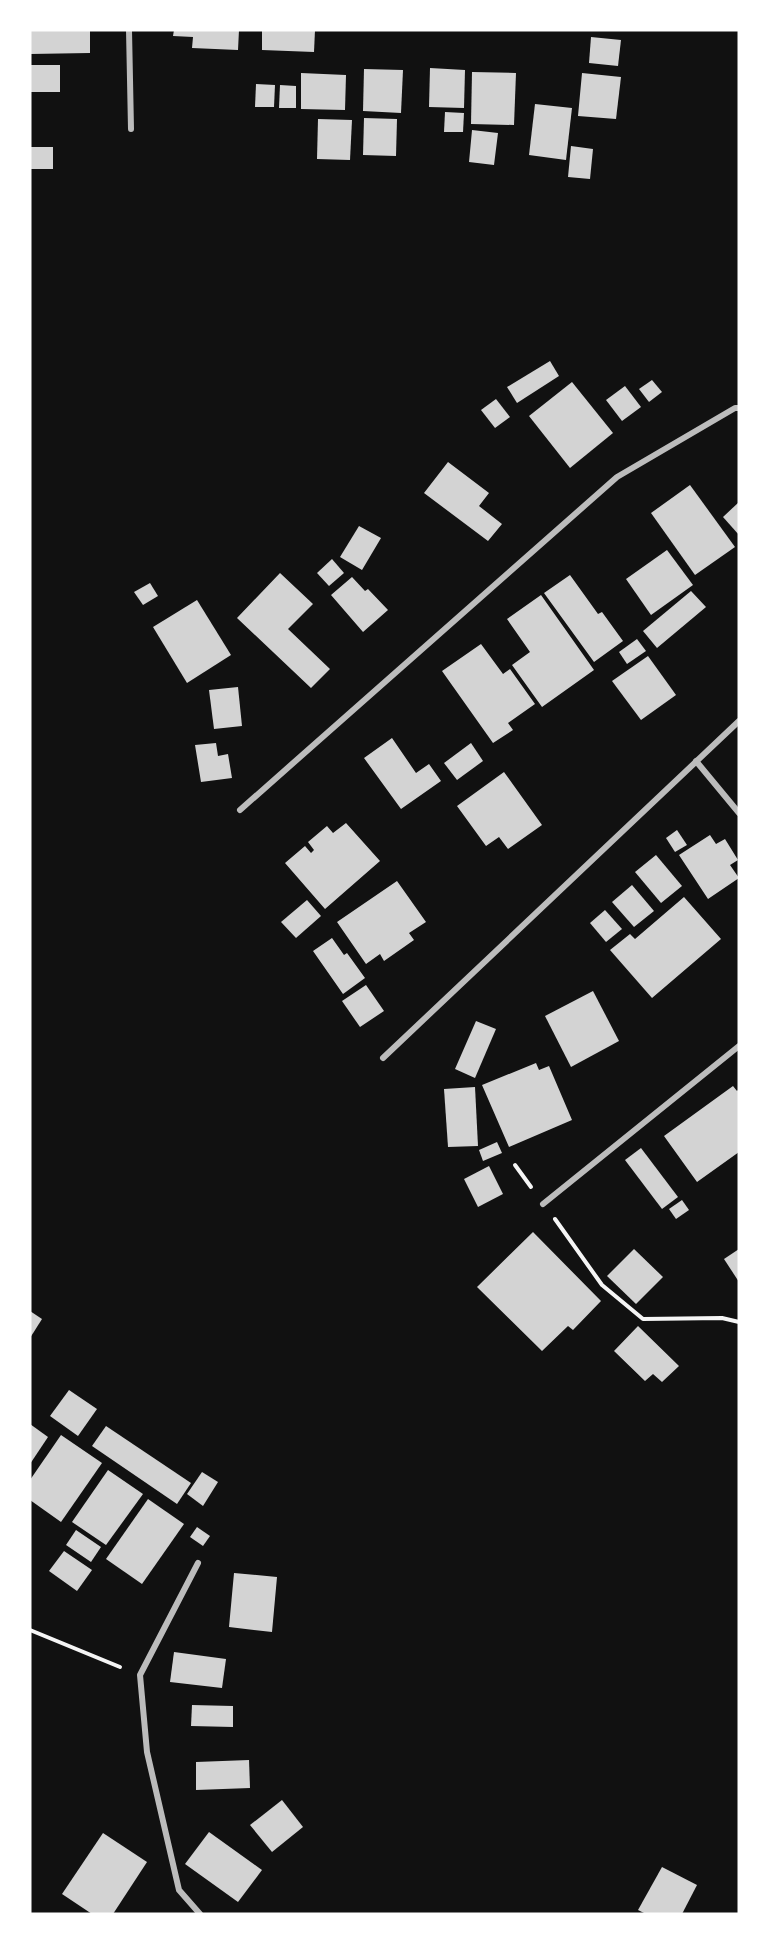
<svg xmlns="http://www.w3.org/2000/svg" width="769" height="1944" font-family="Overpass,sans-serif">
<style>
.building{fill:#d3d3d3}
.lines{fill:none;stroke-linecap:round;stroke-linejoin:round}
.path{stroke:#f5f5f5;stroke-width:4}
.minor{stroke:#bcbcbc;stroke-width:6}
</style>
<rect width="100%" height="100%" fill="#111"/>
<g class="building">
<polygon points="30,30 90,30 90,53 30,54"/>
<polygon points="174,30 239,30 238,50 192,48 193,37 173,36"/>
<polygon points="262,30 315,30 314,52 262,50"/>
<polygon points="591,37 621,40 618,66 589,63"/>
<rect x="30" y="65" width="30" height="27"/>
<polygon points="430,68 465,70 464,108 429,107"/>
<polygon points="364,69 403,70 401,113 363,111"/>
<polygon points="472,72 516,73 514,125 471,124"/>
<polygon points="301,73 346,75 345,110 301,109"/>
<polygon points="582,73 621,77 616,119 578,116"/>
<polygon points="256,84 275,85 274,107 255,107"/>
<polygon points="280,85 296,86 296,108 279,108"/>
<polygon points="535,104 572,108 566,160 529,155"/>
<polygon points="445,112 464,113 463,132 444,132"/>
<polygon points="364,118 397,119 396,156 363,155"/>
<polygon points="318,119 352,120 350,160 317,159"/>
<polygon points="472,130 498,133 494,165 469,162"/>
<polygon points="571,146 593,149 590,179 568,177"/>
<rect x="30" y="147" width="23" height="22"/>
<polygon points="550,361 559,376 517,403 507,387"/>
<polygon points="652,380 662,392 649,402 639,389"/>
<polygon points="572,382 613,433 570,468 529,416"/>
<polygon points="625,386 641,407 622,421 606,400"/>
<polygon points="496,399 510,417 495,428 481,410"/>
<polygon points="448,462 489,493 479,506 502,524 488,541 424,493"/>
<polygon points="690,485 735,547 695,575 651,513"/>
<polygon points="739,502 739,535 723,517"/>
<polygon points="359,526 381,538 362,570 340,557"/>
<polygon points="667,550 693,585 651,615 626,579"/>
<polygon points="332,559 344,573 329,586 317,573"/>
<polygon points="280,573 313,604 288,629 330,669 311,688 237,618"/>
<polygon points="570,575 598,614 602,612 623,641 594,662 544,593"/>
<polygon points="352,577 365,591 368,589 388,610 363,632 331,595"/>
<polygon points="150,583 158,596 143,605 134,592"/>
<polygon points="691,591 706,607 657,648 643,631"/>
<polygon points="541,595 594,670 542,707 512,665 530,652 507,619"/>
<polygon points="197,600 231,655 187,683 153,627"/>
<polygon points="637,639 646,651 627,664 619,652"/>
<polygon points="481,644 503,674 510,669 535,704 508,723 513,730 493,743 442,671"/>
<polygon points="648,656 676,695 641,720 612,681"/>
<polygon points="238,687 242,726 214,729 209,690"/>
<polygon points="392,738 416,773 429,764 441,781 401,809 364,758"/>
<polygon points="216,743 218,756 228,754 232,778 201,782 195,745"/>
<polygon points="471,743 483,761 457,780 444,763"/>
<polygon points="504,772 542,825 508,849 499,837 486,846 457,806"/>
<polygon points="346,823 380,861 325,909 285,863 305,846 311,853 314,850 308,842 327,826 333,833"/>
<polygon points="677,830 687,845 675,852 666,838"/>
<polygon points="710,835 716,844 725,839 738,860 730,865 739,878 708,899 679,855"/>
<polygon points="656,855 682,886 661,903 635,872"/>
<polygon points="397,881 426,922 409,933 414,940 384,961 380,954 366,964 337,922"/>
<polygon points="632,885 654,911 634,927 612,902"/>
<polygon points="684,897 721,939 652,998 610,950 630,934 635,939"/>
<polygon points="307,900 321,916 296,938 281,922"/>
<polygon points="605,910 622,929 606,942 590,923"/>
<polygon points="332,938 344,955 347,953 365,978 343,994 313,951"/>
<polygon points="366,985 384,1011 360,1027 342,1001"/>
<polygon points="593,991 619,1041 571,1067 545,1016"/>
<polygon points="476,1021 496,1029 475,1078 455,1069"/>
<polygon points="536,1063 539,1070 549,1066 572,1120 509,1147 482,1085"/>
<polygon points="733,1086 737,1091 739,1089 739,1152 697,1182 664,1136"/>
<polygon points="475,1087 478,1146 448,1147 444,1089"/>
<polygon points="497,1142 502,1153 483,1161 479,1150"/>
<polygon points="641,1148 678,1197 662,1209 625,1160"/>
<polygon points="489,1166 503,1194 478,1207 464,1179"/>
<polygon points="682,1200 689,1210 676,1219 669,1209"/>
<polygon points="533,1232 601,1301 573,1330 568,1326 542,1351 477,1287"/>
<polygon points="634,1249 663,1277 636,1304 607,1276"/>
<polygon points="739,1249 739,1282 724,1259"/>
<polygon points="30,1311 42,1319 30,1338"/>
<polygon points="638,1326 679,1366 662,1382 653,1374 645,1381 614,1351"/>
<polygon points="69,1390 97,1409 78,1436 50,1416"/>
<polygon points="30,1424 48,1437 30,1464"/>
<polygon points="106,1426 191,1483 177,1504 92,1446"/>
<polygon points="61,1435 102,1463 61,1522 30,1500 30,1480"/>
<polygon points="108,1470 143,1494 106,1545 72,1522"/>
<polygon points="202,1472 218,1482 203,1506 187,1494"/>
<polygon points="148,1499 184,1524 142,1584 106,1559"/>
<polygon points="197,1527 210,1536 203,1546 190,1537"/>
<polygon points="76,1530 101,1547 91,1562 66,1545"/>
<polygon points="64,1551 92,1570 77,1591 49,1571"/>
<polygon points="234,1573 277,1577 272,1632 229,1627"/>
<polygon points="174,1652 226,1659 222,1688 170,1682"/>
<polygon points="192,1705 233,1706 233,1727 191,1726"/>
<polygon points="249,1760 250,1788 196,1790 196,1762"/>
<polygon points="282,1800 303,1827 272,1852 250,1825"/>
<polygon points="209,1832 262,1870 238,1902 185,1864"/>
<polygon points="103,1833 147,1862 113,1914 92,1914 62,1894"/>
<polygon points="662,1867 697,1885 682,1914 646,1914 638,1910"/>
</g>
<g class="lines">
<g class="path">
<polyline points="515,1165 531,1187"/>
<polyline points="555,1219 602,1285 643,1319 722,1318 739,1322"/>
<polyline points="30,1630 120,1667"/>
</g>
<g class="minor">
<polyline points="129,30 131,129"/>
<polyline points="696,761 739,813"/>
<polyline points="240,810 617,477 735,408 739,408"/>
<polyline points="383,1058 739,721"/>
<polyline points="543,1204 739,1046"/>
<polyline points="198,1563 140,1675 147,1752 179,1890 200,1914"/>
</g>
</g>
<rect width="769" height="1944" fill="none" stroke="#ffffff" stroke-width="63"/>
</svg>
